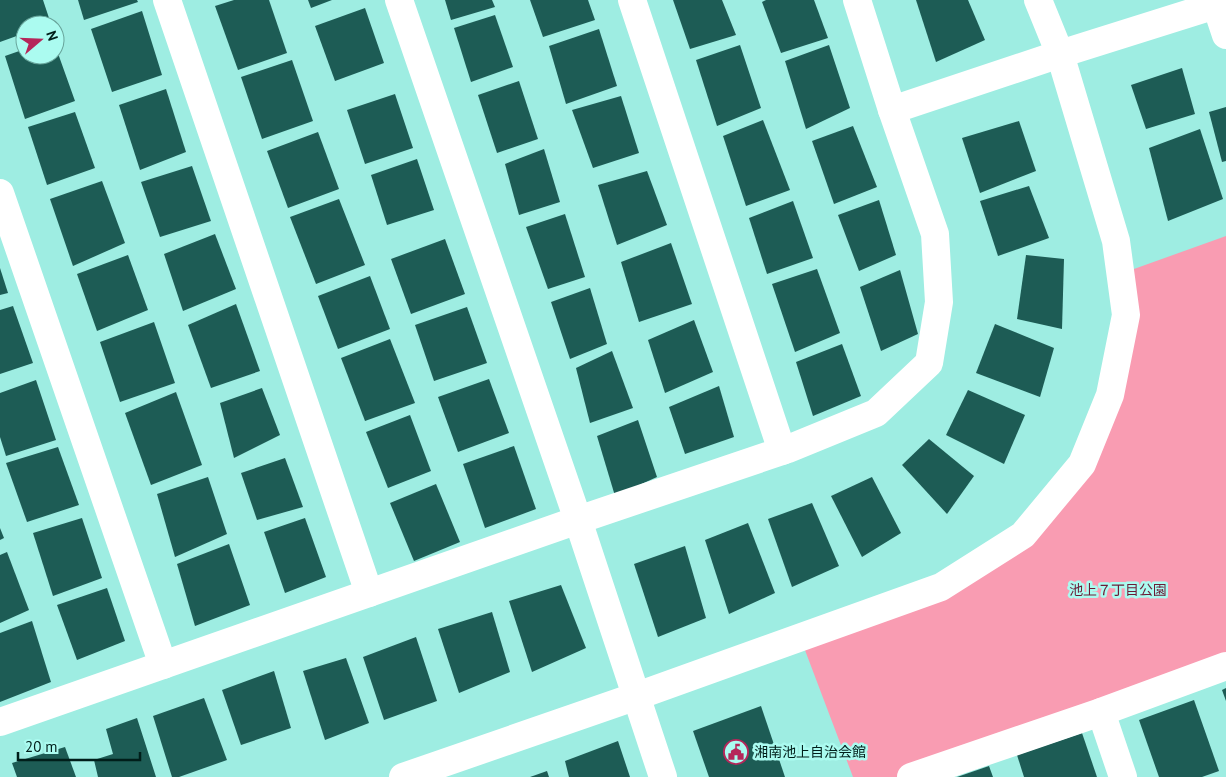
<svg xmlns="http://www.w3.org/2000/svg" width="1226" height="777" font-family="'PT Sans','Noto Sans JP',sans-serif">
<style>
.green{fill:#f99cb2}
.building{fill:#1d5c55}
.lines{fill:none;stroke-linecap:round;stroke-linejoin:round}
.street{stroke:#fff;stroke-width:28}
.secondary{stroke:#fff;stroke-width:28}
.labels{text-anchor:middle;stroke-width:5;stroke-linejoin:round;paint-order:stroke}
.park-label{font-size:14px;fill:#6b1b35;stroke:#abfbf0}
.poi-label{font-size:14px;fill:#001e1a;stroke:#abfbf0;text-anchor:start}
</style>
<rect width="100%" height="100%" fill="#9eede2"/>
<polygon class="green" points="1226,236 1226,666 911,777 853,777 800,637 1023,535 1110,395 1120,274"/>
<g class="building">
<polygon points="0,0 43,0 51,24 48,25 25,25 25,33 0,42"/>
<polygon points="78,0 137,0 138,2 84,20"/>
<polygon points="234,0 269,0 287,53 238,70 215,6"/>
<polygon points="308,0 332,0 311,8"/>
<polygon points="445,0 492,0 495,7 451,20"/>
<polygon points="530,0 588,0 595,20 543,37"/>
<polygon points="673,0 722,0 736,35 690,49"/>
<polygon points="766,0 814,0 828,38 781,53 762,2"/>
<polygon points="916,0 968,0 985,40 936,62"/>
<polygon points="365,8 384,63 335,81 315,26"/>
<polygon points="142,11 162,75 112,92 91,29"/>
<polygon points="495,15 513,67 471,82 454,28"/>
<polygon points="599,29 617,86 566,104 549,46"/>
<polygon points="55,45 75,101 25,119 5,56 25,49 25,55 55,55"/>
<polygon points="740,45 761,108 717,126 696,60"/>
<polygon points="829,45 850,108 806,129 785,61"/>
<polygon points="292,60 313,121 262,139 241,77"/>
<polygon points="1182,68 1195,114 1146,129 1131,85"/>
<polygon points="519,81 538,139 497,153 478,95"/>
<polygon points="166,89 186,152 140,170 119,105"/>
<polygon points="395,94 413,148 365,164 347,110"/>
<polygon points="621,96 639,153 593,168 572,110"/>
<polygon points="1226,107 1226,161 1222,162 1209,112"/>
<polygon points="75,112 95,168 47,185 28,127"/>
<polygon points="763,120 790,190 746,206 723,136"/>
<polygon points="1019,121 1036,171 980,193 962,138"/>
<polygon points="853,126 877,187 834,204 812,141"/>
<polygon points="1200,129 1223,199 1168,221 1149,148"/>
<polygon points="318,132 339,189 288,208 267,151"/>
<polygon points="544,149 560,202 519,215 505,164"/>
<polygon points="417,159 434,210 387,225 371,175"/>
<polygon points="192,166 211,221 160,237 141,182"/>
<polygon points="647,171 667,225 617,245 598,185"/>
<polygon points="102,181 125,243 73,266 50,199"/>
<polygon points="1029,186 1049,238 998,256 980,201"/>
<polygon points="339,199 365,265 316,284 290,217"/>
<polygon points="879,200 896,255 859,271 838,215"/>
<polygon points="793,201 813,258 767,274 749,218"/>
<polygon points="565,214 585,277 548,289 526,227"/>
<polygon points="215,234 236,289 183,311 164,254"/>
<polygon points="445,239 465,294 411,314 391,259"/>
<polygon points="671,243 692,304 639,322 621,262"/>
<polygon points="128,255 148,310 97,331 77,274"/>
<polygon points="1026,255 1064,259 1062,329 1017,319"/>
<polygon points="0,268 8,293 0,295"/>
<polygon points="817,269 840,333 795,352 772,284"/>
<polygon points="900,270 918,334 881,351 860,287"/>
<polygon points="370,276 390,329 338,349 318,296"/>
<polygon points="590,288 607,344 570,359 551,302"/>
<polygon points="236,304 260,371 211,388 188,325"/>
<polygon points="13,306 33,363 0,374 0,310"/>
<polygon points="467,307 487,363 434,381 415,325"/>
<polygon points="694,320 713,372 665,393 648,340"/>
<polygon points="154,322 175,383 120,402 100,342"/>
<polygon points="995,324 1054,348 1040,397 976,373"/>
<polygon points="390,339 415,403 365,421 341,358"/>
<polygon points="842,344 861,396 813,416 796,362"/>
<polygon points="612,351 633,408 590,423 576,368"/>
<polygon points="489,379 509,433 458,452 438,397"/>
<polygon points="36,380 56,440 6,456 0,437 0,393"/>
<polygon points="719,386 734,437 685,454 669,407"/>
<polygon points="262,388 280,435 234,458 220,403"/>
<polygon points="968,390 1025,415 1004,464 946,435"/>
<polygon points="176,392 202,465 151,485 125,413"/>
<polygon points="410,415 431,471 388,488 366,432"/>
<polygon points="638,420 657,477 615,496 597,436"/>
<polygon points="929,439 974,476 947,514 902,465"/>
<polygon points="514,446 536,509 485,528 463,464"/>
<polygon points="58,447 79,505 27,522 6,463"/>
<polygon points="285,458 303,507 257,520 241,473"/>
<polygon points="208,477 227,534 175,557 157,494"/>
<polygon points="872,477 901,533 862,557 831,496"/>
<polygon points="436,484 460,542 414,561 390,503"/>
<polygon points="812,503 839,566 792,587 768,519"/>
<polygon points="82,518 102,578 53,596 33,533"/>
<polygon points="305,518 326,577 285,593 264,532"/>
<polygon points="748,523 775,593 729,614 705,540"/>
<polygon points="0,528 4,538 0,540"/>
<polygon points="229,544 250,605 195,626 177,564"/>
<polygon points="685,546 706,618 658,637 634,564"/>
<polygon points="7,552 29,610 0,623 0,555"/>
<polygon points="561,585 586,648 532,672 509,601"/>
<polygon points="107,588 125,641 77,660 57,605"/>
<polygon points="492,612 510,672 459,693 438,629"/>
<polygon points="32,621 51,682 0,702 0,633"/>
<polygon points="416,637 437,701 384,720 363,657"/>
<polygon points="346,658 369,723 325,740 303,671"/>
<polygon points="274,671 291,728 241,745 222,690"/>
<polygon points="1226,688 1226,701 1222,690"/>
<polygon points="204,698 227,760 179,777 172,777 153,716"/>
<polygon points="1194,700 1219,771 1202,777 1159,777 1139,720"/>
<polygon points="761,706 785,777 709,777 693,731"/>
<polygon points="137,718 156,777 98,777 94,760 113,754 106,729"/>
<polygon points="1082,733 1097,777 1024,777 1017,755"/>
<polygon points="618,741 630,777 569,777 565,761"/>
<polygon points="65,747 76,777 17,777 12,763"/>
<polygon points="989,766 993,777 957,777"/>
<polygon points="547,771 549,777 530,777"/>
</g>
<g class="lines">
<g class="street">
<polyline points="167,0 369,593"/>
<polyline points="399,0 578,520 663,777"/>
<polyline points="632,0 782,451"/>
<polyline points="892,110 1060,54 1216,5 1226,35"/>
<polyline points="0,193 163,665"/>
<polyline points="1101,712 1123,777"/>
<polyline points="0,722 578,520 788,449 876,413 929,363 939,302 935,234 892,110 857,0"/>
<polyline points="911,777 1101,712 1226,666"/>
</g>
<polyline class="secondary" points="403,777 637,696 941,587 1023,535 1082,464 1110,395 1126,315 1116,241 1060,54 1038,0"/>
</g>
<defs>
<symbol id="civic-ring" viewBox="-11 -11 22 22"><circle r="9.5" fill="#abfbf0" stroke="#b5265a" stroke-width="1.5"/><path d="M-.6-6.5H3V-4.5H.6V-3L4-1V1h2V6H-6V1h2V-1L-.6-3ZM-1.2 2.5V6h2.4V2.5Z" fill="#b5265a"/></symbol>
</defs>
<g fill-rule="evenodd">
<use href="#civic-ring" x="722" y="738" width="28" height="28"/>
</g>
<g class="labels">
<g class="park-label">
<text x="1118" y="595">池上７丁目公園</text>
</g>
<g class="poi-label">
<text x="754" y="757">湘南池上自治会館</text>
</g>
</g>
<g transform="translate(40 40) rotate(71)"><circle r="24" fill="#abfbf0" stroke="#67a39a"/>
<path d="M0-4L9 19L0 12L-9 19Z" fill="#b5265a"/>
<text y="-8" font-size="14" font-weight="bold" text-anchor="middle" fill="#001e1a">N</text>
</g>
<path d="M18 752v8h122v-8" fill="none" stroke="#001e1a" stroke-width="2.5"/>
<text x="25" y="752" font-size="15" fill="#001e1a" stroke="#abfbf0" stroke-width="4" paint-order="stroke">20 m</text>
</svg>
